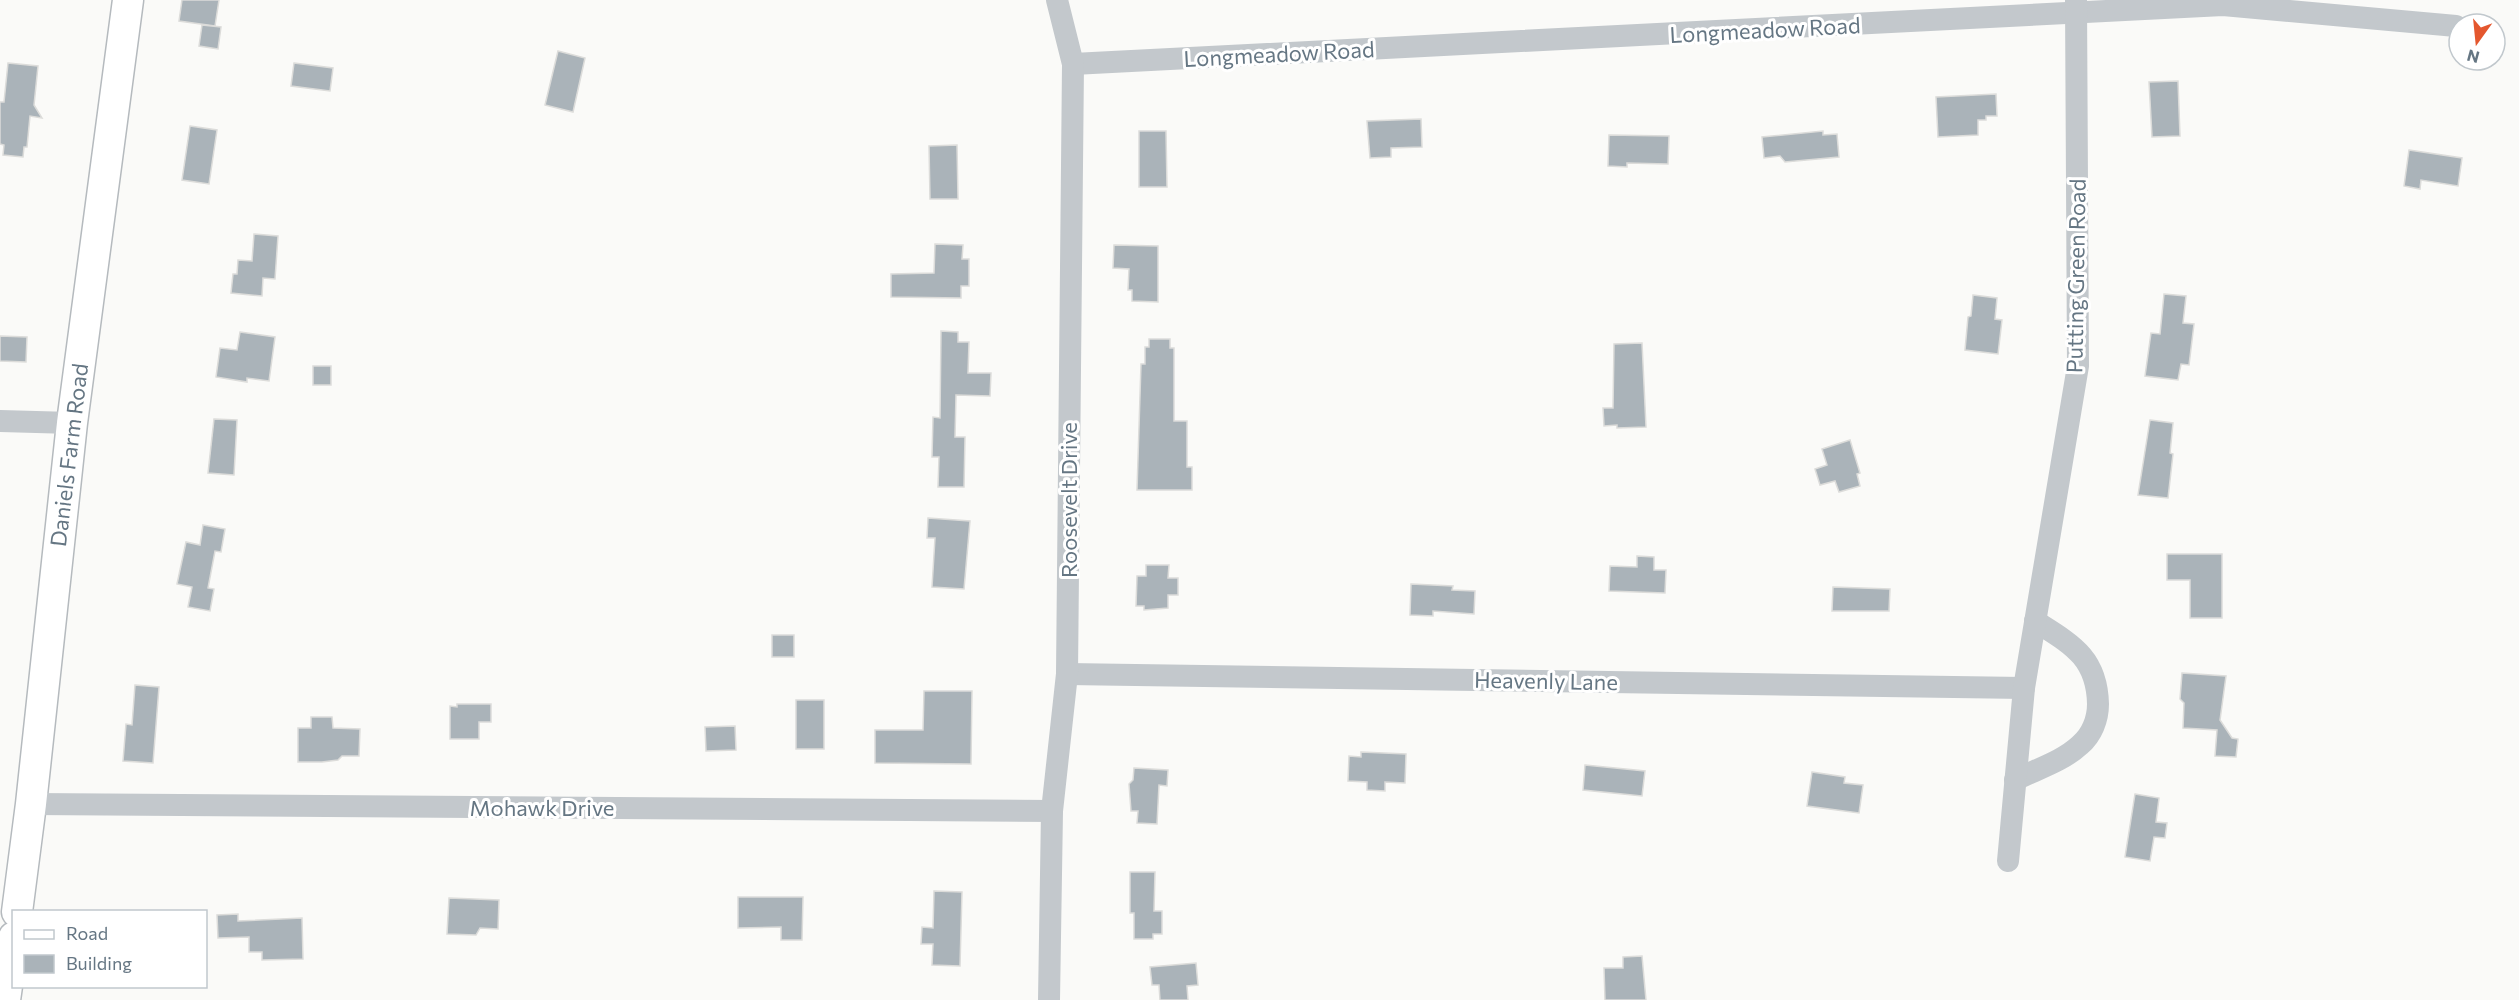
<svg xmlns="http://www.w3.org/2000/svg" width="2519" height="1000" font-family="Commissioner,sans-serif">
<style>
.building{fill:#aab3b9;stroke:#dcdcda;stroke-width:1.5}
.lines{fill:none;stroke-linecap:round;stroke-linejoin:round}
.major-casing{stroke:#b5babe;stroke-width:33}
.minor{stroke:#c3c8cc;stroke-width:22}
.major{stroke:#fff;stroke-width:30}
.labels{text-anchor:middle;stroke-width:6;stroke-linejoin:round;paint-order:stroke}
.street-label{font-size:22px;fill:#657683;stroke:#fff}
</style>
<rect width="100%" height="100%" fill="#fafaf8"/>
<g class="building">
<polygon points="182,0 219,0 215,26 179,21"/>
<polygon points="202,25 221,27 218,49 199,46"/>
<polygon points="558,51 585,58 573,112 545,105"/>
<polygon points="8,63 38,66 34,105 42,118 30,116 27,147 24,147 23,157 3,155 4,145 0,144 0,102 4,102"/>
<polygon points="294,63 333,68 330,91 291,86"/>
<polygon points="2178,81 2180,136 2152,137 2149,82"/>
<polygon points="1996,94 1997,116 1986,116 1986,120 1978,120 1978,135 1938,137 1936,97"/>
<polygon points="1421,119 1422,147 1391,148 1391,157 1370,158 1367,121"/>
<polygon points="190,126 217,130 209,184 182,180"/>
<polygon points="1139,131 1166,131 1167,187 1139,187"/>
<polygon points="1823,131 1823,135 1837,134 1839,157 1785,162 1780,156 1764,158 1762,137"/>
<polygon points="1609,135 1669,136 1668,164 1627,163 1627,167 1608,166"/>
<polygon points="957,145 958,199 930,199 929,146"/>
<polygon points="2409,150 2462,158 2458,186 2421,180 2420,189 2404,186"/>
<polygon points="254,234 278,236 275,279 263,278 262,296 231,293 233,274 237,274 238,260 252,261"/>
<polygon points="935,244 963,245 962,259 969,259 969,286 961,286 961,298 891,297 891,274 934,273"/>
<polygon points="1114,245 1158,246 1158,302 1132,301 1132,290 1128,290 1129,269 1113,268"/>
<polygon points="2164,294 2186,296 2183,323 2194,324 2189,365 2181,364 2178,380 2145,376 2151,333 2160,334"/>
<polygon points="1973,295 1997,298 1995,319 2002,320 1998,354 1965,350 1968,317 1971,316"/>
<polygon points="941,331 958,332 958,342 969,342 968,373 991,373 990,396 956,395 955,437 965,437 964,487 938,487 939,457 932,457 933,417 940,418"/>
<polygon points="240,332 275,337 269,381 247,378 247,382 216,377 220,348 237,350"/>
<polygon points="0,336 27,337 26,362 0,361"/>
<polygon points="1149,339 1170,339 1170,348 1174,348 1174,421 1187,421 1187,467 1192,467 1192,490 1137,490 1141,364 1145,364 1145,347 1149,347"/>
<polygon points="1642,343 1646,427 1617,428 1617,425 1604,426 1603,408 1613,408 1614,344"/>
<rect x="313" y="366" width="18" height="19"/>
<polygon points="214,419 237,420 234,475 208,473"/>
<polygon points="2150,420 2173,423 2170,453 2173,454 2168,498 2138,495"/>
<polygon points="1850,440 1860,473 1857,474 1860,486 1839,492 1835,481 1820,485 1815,469 1827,465 1822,449"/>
<polygon points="928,518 970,521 964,589 932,587 935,538 927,538"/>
<polygon points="203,525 225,529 221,552 215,551 208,588 214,589 210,611 188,607 192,587 177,584 186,542 200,545"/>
<polygon points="2167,554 2222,554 2222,618 2190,618 2190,580 2167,580"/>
<polygon points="1637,556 1654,557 1654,570 1666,570 1665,593 1609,591 1610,566 1637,567"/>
<polygon points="1146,565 1169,565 1168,578 1178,578 1178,595 1168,595 1168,608 1144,610 1144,606 1136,606 1137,576 1146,576"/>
<polygon points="1411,584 1453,586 1452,590 1475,591 1474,614 1433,611 1433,616 1410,615"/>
<polygon points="1833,587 1890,589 1889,611 1832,611"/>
<rect x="772" y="635" width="22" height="22"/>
<polygon points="2182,673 2226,676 2220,720 2232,738 2238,739 2236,757 2215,756 2217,730 2183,728 2184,703 2180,699"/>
<polygon points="135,685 159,687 153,763 123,761 126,724 132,725"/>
<polygon points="924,691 972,691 971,764 875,763 875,730 923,730"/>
<rect x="796" y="700" width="28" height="49"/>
<polygon points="457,704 491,704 491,722 479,722 479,739 450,739 450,706 457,707"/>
<polygon points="311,717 332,717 333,728 360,729 359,756 342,756 338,760 322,762 298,762 298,728 311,728"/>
<polygon points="735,726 736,750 706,751 705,727"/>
<polygon points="1361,752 1406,754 1405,783 1385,782 1385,791 1367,790 1367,782 1348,781 1349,756 1361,757"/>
<polygon points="1585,765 1645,771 1642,796 1583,790"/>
<polygon points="1134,768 1168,770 1167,786 1159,785 1157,824 1137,823 1138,811 1131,811 1129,784 1133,780"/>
<polygon points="1812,772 1845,777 1844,783 1863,785 1859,813 1807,806"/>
<polygon points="2135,794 2159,798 2156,822 2167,823 2165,838 2154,837 2150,861 2125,857"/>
<polygon points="1130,872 1155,872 1154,911 1162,911 1162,934 1153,934 1153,939 1134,939 1134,913 1130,913"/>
<polygon points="934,891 962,892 960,966 932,965 933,944 921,944 922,927 933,928"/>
<polygon points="738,897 803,897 802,940 781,940 781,927 738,928"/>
<polygon points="449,898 499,900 498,929 480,928 476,935 447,934"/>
<polygon points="238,914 238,921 302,918 303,959 262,960 262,952 249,952 249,937 218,938 217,915"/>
<polygon points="1642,956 1646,1000 1605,1000 1604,968 1623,968 1623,957"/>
<polygon points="1196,963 1198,985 1187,986 1188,1000 1160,1000 1159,985 1152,985 1150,967"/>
</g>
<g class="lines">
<defs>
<g id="major">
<polyline points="17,912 31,804 72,423 128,0"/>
<polyline points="5,1000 14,937"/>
</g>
</defs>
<use href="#major" class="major-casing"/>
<g class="minor">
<polyline points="1073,64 2223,5 2456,26"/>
<polyline points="0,421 72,423"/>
<polyline points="1067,674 2024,688"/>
<path d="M 2015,780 C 2037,769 2063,761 2080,745 C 2092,735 2098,719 2098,704 C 2097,657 2071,644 2035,621"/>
<polyline points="31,804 1052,811"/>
<polyline points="2008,861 2024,688 2078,366 2076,1"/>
<polyline points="1049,1000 1052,811 1067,674 1073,64 1057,0"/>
</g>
<use href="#major" class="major"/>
</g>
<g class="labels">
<g class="street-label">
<text transform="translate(1765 30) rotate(-3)" y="8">Longmeadow Road</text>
<text transform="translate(1279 54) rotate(-3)" y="8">Longmeadow Road</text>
<text transform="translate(2076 276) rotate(-89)" y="8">Putting Green Road</text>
<text transform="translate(69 455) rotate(-83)" y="8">Daniels Farm Road</text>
<text transform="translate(1069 500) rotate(-90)" y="8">Roosevelt Drive</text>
<text transform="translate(1546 681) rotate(1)" y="8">Heavenly Lane</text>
<text x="542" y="816">Mohawk Drive</text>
</g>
</g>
<rect x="12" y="910" width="195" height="78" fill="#ffffff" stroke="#c1c8cd" stroke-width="1.5"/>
<rect x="24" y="930" width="30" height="9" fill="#ffffff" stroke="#c1c8cd" stroke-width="1.5"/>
<text x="66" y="940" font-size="18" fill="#657683">Road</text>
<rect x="24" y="955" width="30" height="18" fill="#aab3b9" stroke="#c1c8cd" stroke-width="1.5"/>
<text x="66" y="970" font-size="18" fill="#657683">Building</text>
<g transform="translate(2477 42) rotate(195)"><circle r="28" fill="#ffffff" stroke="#c1c8cd" stroke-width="1.5"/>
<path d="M0-4.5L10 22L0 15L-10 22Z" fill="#e4572e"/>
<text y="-9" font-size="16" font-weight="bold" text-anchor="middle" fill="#657683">N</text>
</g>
</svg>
